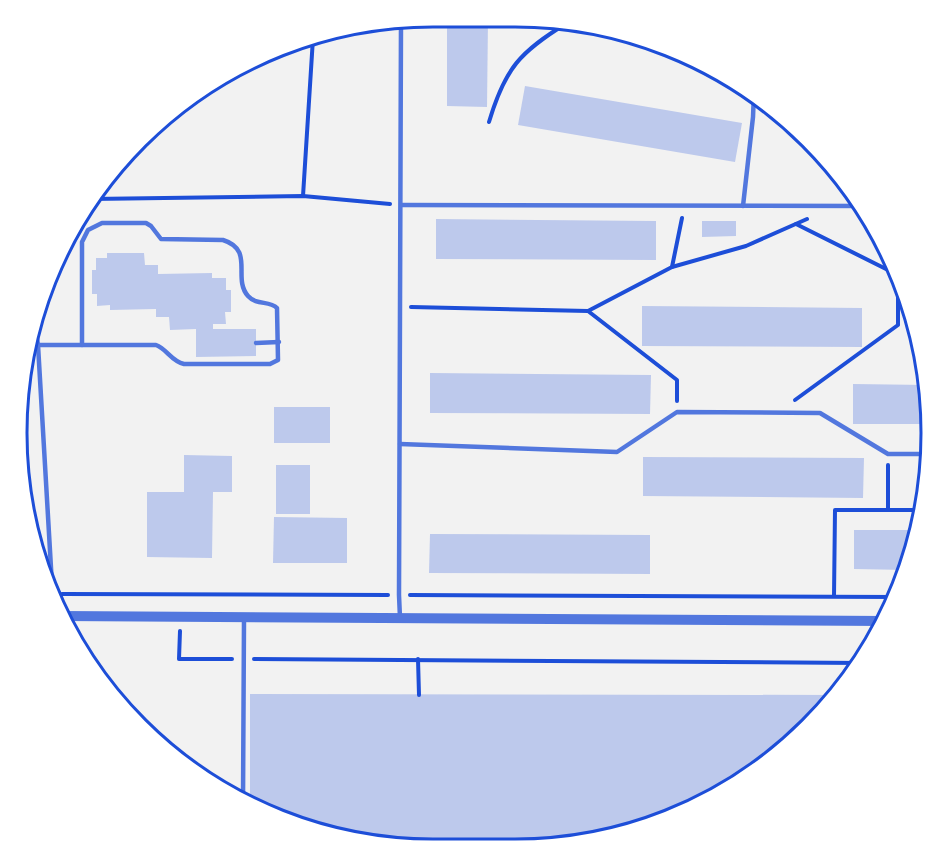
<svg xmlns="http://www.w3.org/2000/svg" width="948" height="866" font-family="'Work Sans',sans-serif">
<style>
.building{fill:#bdc9ec}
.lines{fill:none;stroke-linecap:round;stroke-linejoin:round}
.path{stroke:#1d4ed8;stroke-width:4}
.service{stroke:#5277de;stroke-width:4.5}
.tertiary{stroke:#5277de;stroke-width:10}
.rim{fill:none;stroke:#1d4ed8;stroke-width:3}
</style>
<rect width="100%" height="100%" fill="#f2f2f2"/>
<g class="building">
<polygon points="447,17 488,19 487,107 447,106"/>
<polygon points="223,76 223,86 206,86"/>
<polygon points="525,86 742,123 735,162 518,125"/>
<polygon points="436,219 656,221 656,260 436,259"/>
<polygon points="702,221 736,221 736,236 702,237"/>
<polygon points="107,253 144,253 145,265 158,265 158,274 212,273 212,278 226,278 226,290 231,290 231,312 225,312 226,324 213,324 213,329 256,329 256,356 196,357 196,329 170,330 169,317 156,317 156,309 110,310 110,305 97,306 97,294 92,294 92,270 96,270 96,258 107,258"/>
<polygon points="642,306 862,308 862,347 642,346"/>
<polygon points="430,373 651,375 650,414 430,413"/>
<polygon points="853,384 927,385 931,424 853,424"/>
<rect x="274" y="407" width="56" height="36"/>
<polygon points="184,455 232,456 232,492 213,492 212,558 147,557 147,492 184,492"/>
<polygon points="643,457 864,458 863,498 643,496"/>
<rect x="276" y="465" width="34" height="49"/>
<polygon points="274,517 347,518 347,563 273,563"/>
<polygon points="854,530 919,530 907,570 854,569"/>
<polygon points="430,534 650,535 650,574 429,573"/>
<polygon points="32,538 39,538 39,560"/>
<polygon points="250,694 836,695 809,728 746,779 674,818 596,842 379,846 299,828 250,805"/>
</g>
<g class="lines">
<g class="path">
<path d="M 489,122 C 505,68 520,52 567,23"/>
<polyline points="303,196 313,38"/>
<polyline points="91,199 303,196 390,204"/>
<polyline points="796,224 898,275"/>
<polyline points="672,267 746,246 807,219"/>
<polyline points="411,307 588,311 672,267 682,218"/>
<polyline points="588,311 677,380 677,401"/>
<polyline points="795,400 898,325 898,271"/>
<polyline points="888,465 888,510"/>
<polyline points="62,594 388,595"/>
<polyline points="410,595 898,597"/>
<polyline points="834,596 835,510 924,510"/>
<polyline points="180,631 179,659 232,659"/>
<polyline points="254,659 862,663"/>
<polyline points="418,659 419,695"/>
</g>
<g class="service">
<polyline points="402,205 864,206"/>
<polyline points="743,206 753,117 754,92"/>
<path d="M 102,223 L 146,223 L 151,226 L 161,239 L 223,240 C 255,250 232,278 248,296 C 257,306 269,300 277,308 L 278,360 L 270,364 L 184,364 C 171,361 167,349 156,345 L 82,345 L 82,242 L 88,230 Z"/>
<polyline points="34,318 38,345 53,602"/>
<polyline points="256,343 279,342"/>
<polyline points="27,345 82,345"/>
<polyline points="400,444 617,452 677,412 820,413 888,454 929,454"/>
<polyline points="400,618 399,595 401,20"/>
<polyline points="243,802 244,619"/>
</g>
<polyline class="tertiary" points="61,616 885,621"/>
</g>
<path d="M0 0H948V866H0ZM433 27H515A406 406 0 0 1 921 433V433A406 406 0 0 1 515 839H433A406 406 0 0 1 27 433V433A406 406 0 0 1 433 27Z" fill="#fff" fill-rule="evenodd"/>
<path class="rim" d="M433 27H515A406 406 0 0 1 921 433V433A406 406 0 0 1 515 839H433A406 406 0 0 1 27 433V433A406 406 0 0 1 433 27Z"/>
</svg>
